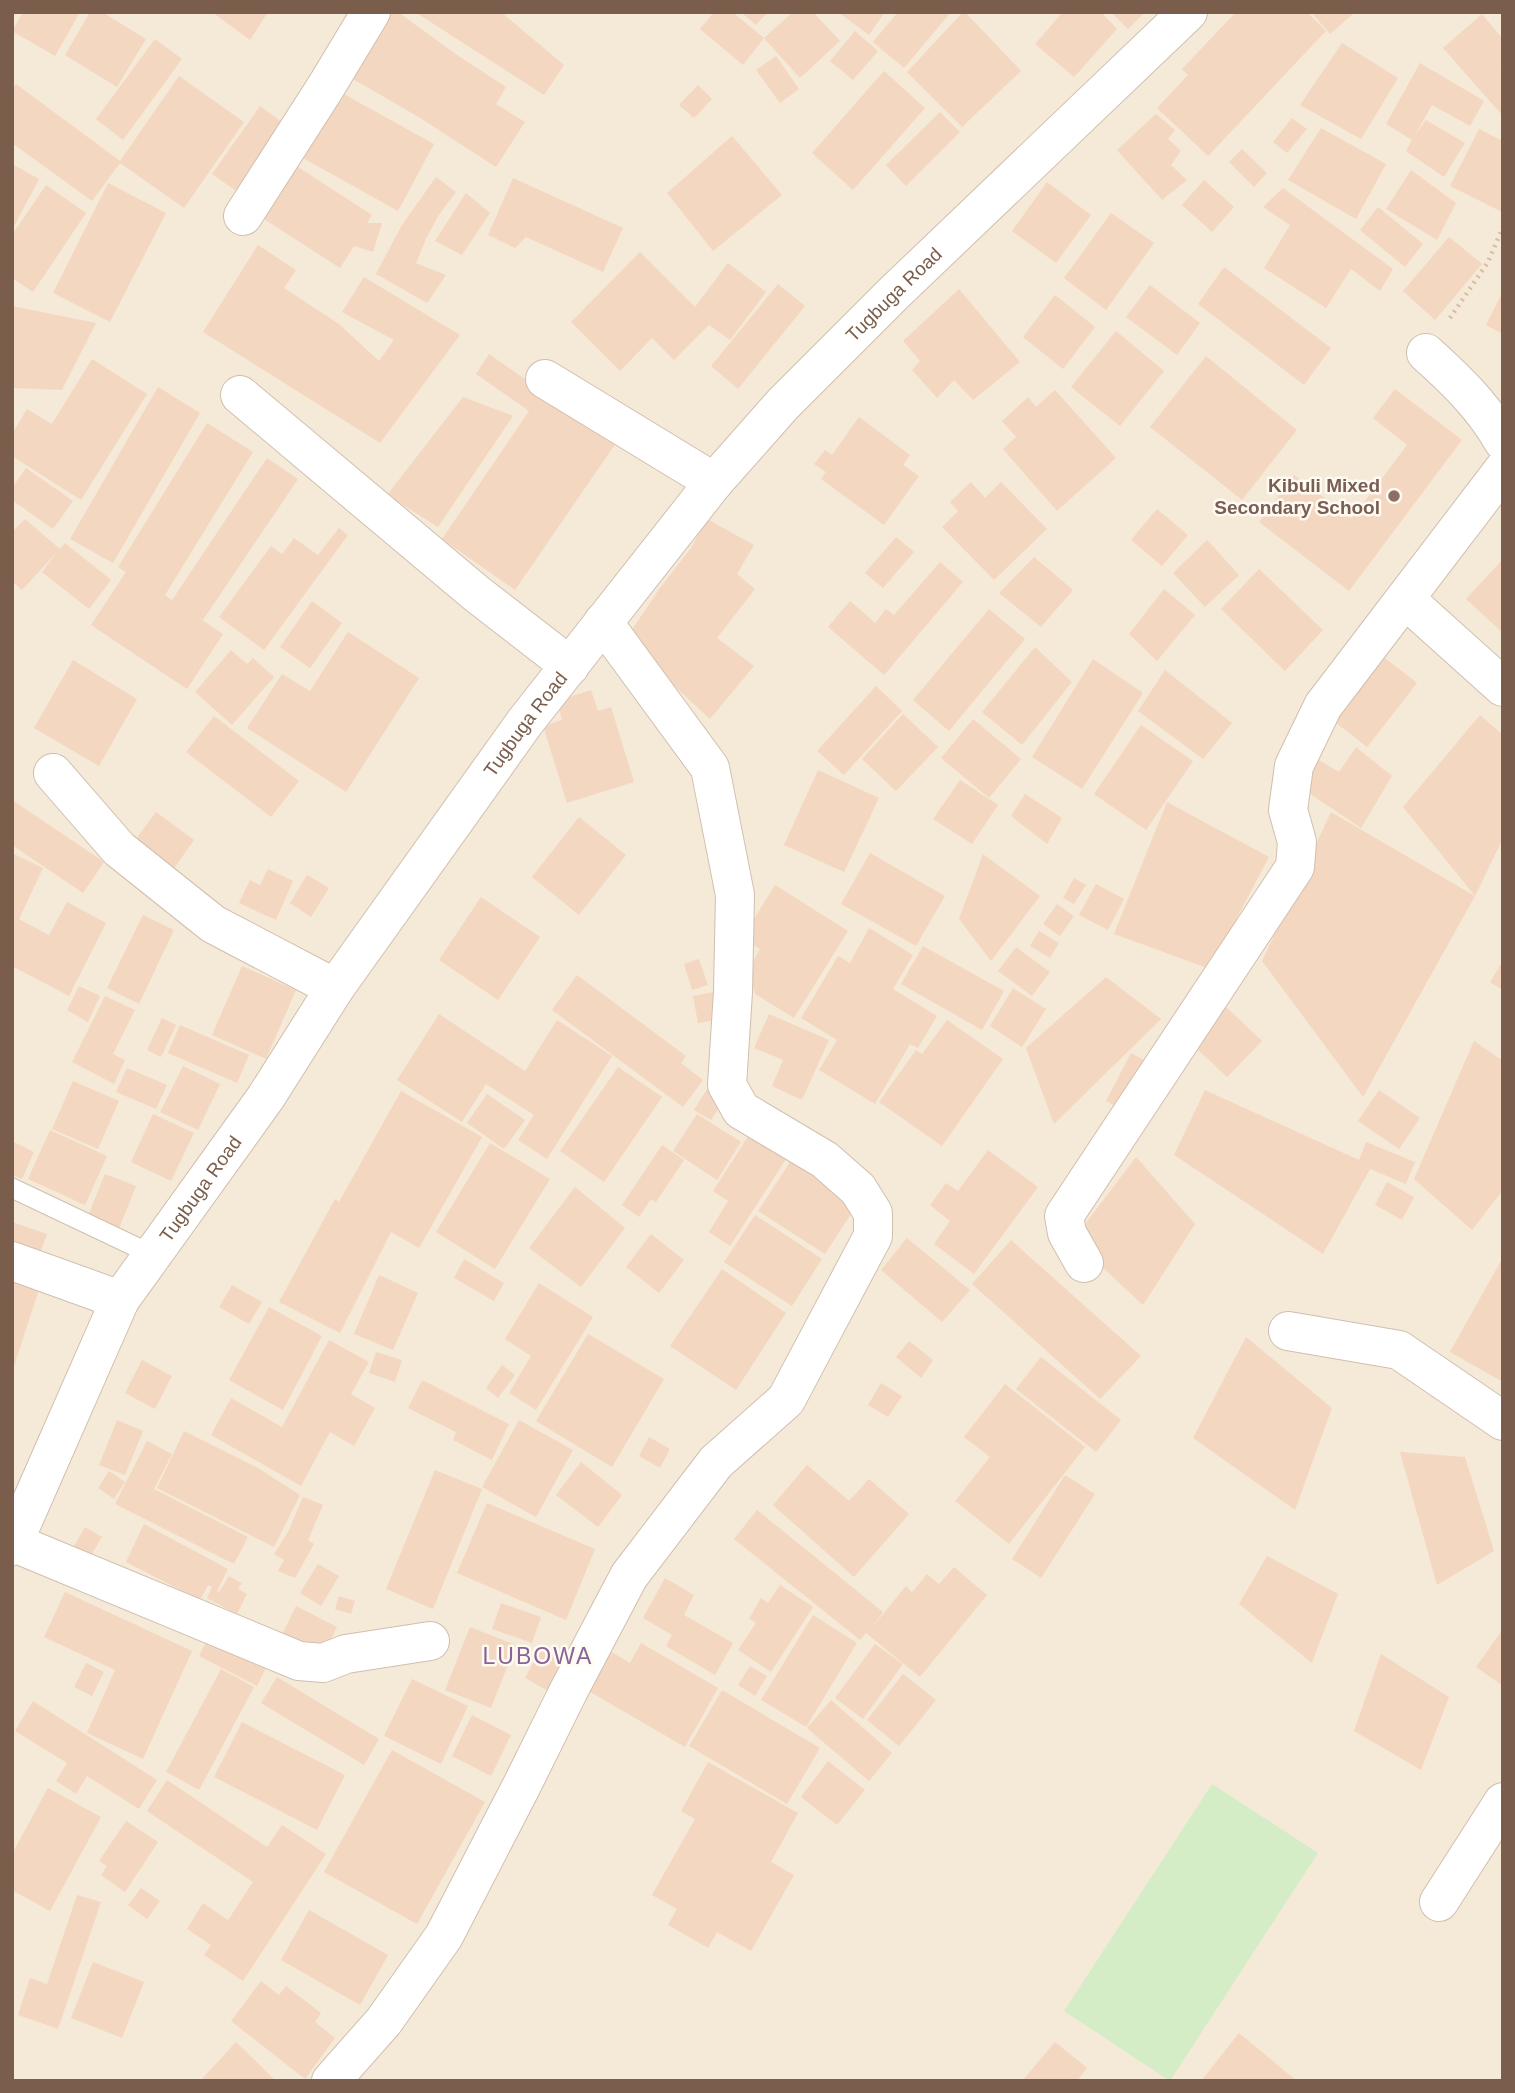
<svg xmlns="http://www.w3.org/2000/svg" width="1515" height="2093" font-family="Arial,sans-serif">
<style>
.residential{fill:#f5e9d8}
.green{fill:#d5edc7}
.building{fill:#f4d7c1}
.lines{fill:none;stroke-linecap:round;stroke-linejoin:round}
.service-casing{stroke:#d1bfae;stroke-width:21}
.minor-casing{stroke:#d1bfae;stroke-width:40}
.path{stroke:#dabba3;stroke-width:4.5;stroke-dasharray:2 5;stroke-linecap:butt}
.service{stroke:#fff;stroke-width:19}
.minor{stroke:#fff;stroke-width:38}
.education-dot{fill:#8d6e63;stroke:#fffaf2;stroke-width:2.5}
.labels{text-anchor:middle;stroke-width:5;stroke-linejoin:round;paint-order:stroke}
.street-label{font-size:19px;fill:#7a5e4b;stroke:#fffaf2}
.education-label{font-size:19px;font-weight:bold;fill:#785e54;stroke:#fffaf2;text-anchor:end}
.quarter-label{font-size:23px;letter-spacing:2px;fill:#876496;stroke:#fffaf2}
</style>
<rect width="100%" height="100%" fill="#fdf7ea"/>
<rect class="residential" x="12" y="12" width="1491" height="2069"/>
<polygon class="green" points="1212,1784 1318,1853 1170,2081 1064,2011"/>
<g class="building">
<polygon points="23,12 80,12 55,56 12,31"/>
<polygon points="90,12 102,12 146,39 117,87 65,55"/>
<polygon points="212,12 268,12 250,40"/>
<polygon points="385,12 398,12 457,55 506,87 496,104 525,122 496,167 417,116 346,75"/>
<polygon points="415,12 501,12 564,65 544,95"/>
<polygon points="714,12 732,12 764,38 743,65 700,29"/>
<polygon points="741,12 768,12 756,25"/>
<polygon points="793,12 813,12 840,41 800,78 764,38"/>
<polygon points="838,12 885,12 869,35"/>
<polygon points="898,12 951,12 904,68 873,42"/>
<polygon points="963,12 965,12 1021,71 962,127 907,72"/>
<polygon points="1063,12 1101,12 1117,29 1074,77 1035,44"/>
<polygon points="1111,12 1145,12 1128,29"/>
<polygon points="1236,12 1307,12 1326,31 1208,156 1157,108 1188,75 1182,69"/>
<polygon points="1311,12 1355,12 1330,34"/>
<polygon points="1482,14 1503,39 1503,64 1500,67 1503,70 1503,116 1443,48"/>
<polygon points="855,31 878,51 853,80 830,61"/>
<polygon points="155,39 182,59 123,140 96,119"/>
<polygon points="1342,43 1398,78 1361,139 1300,105"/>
<polygon points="776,56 799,89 780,103 756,70"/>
<polygon points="1420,63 1484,101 1470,126 1432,105 1415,135 1426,120 1465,143 1444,177 1406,151 1412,140 1386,124"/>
<polygon points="884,71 925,108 853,190 812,153"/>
<polygon points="179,76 244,122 184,208 120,163 92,201 12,143 12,89 16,84 120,161"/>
<polygon points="698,85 712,99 694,118 679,105"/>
<polygon points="340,92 434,144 398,211 303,158"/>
<polygon points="260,106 287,126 239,193 212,174"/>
<polygon points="940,112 960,132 906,186 886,165"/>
<polygon points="1156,114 1175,130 1168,139 1181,151 1171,165 1187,180 1162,200 1117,150"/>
<polygon points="1292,118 1307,129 1287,153 1273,142"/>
<polygon points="1321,128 1386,164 1356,219 1288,180"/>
<polygon points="1479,129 1503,141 1502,212 1450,186"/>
<polygon points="732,136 782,195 713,251 667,193"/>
<polygon points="1242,149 1267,173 1254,187 1229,162"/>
<polygon points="12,164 39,179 12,230"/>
<polygon points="295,165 372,215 367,223 382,223 373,252 354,246 340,268 261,217"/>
<polygon points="1411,170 1456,203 1437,240 1386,209"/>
<polygon points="436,177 456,192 438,216 426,239 416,263 446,275 427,303 376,274 402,225"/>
<polygon points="513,178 623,228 603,272 526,237 515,248 488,235"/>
<polygon points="1204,180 1234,207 1212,232 1182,205"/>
<polygon points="1047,182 1091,215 1056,263 1012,231"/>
<polygon points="108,183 166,213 110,322 53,293"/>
<polygon points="46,185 86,213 33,292 12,278 12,235"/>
<polygon points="1283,188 1393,269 1380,291 1351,269 1326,308 1264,268 1290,225 1263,207"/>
<polygon points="466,193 490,213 462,255 435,241"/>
<polygon points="1378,207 1423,244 1405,267 1360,230"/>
<polygon points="1111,213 1154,243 1106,310 1064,278"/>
<polygon points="1449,237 1482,264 1435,320 1403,291"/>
<polygon points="258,245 296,270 284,288 339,324 379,361 394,340 342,312 364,277 460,335 380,443 203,332"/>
<polygon points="640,252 695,307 728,263 766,292 730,340 709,325 674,360 652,338 620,371 571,322"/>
<polygon points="1224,267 1331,348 1304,385 1198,304"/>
<polygon points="778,284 805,306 738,389 711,366"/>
<polygon points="1150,285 1200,323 1177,355 1126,317"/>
<polygon points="959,289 1020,362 973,400 954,380 937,398 912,370 920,361 903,341"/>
<polygon points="1503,291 1503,334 1486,325"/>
<polygon points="1055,295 1095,327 1063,369 1023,337"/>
<polygon points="12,306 96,323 62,390 12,388"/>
<polygon points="1116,331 1164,371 1120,426 1071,387"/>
<polygon points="489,354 616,443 515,590 442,539 529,411 476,374"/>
<polygon points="1206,356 1297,430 1242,500 1150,427"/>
<polygon points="92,359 147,394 81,500 12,456 12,434 27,409 52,424"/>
<polygon points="158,387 200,413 113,563 70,539"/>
<polygon points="1395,389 1462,440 1349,591 1259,522 1294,475 1352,518 1407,445 1373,418"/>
<polygon points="1055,390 1116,458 1057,511 1003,449 1016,437 1002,421 1028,397 1036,407"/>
<polygon points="463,397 513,416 438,527 387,495"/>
<polygon points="859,417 910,455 903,465 919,476 884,525 821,479 826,472 814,464 825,450 832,455"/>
<polygon points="207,423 253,452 165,595 172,600 267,458 298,479 203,620 193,614 223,634 187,689 91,625 126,572 118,567"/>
<polygon points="26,468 73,501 53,529 12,500 12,488"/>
<polygon points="971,482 985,498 1001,482 1047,529 994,580 942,527 958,511 950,502"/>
<polygon points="1157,509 1188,535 1162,566 1131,540"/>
<polygon points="25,519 60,549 65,543 111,580 89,609 42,572 57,552 22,590 12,581 12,532"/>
<polygon points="707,519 754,545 737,574 755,589 717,638 754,666 710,719 625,640 660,588 691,548"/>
<polygon points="339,528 348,535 264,650 219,617 271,546 282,554 294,538 318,555"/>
<polygon points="896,537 914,552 883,588 865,573"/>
<polygon points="1207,540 1239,575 1205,607 1173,573"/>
<polygon points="1034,557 1073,590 1041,627 999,593"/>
<polygon points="1503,559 1503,633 1466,599"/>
<polygon points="940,562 963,582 884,675 828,627 850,601 875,623 886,609 894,615"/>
<polygon points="1259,569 1323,630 1285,671 1221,609"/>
<polygon points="1164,589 1195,615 1157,661 1129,634"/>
<polygon points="312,601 342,623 310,668 280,647"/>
<polygon points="989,609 1025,639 949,731 913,700"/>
<polygon points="348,632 419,678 346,792 247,728 282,674 310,691"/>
<polygon points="1035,647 1072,682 1022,745 982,712"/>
<polygon points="231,650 247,664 253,658 274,677 232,725 195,692"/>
<polygon points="1381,655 1417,683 1367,747 1335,722"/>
<polygon points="1093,659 1143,693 1082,789 1032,757"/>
<polygon points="73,660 137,699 99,766 34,728"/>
<polygon points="1165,670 1232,723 1203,759 1138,711"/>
<polygon points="876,686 902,711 844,775 817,751"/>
<polygon points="591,690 598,711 611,707 634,782 567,803 543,726 562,720 557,701"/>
<polygon points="903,714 938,747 896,791 862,759"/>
<polygon points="1480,715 1503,735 1503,838 1475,896 1363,1097 1262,961 1331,812 1475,896 1403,807"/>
<polygon points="214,716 299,781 271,817 186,752"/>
<polygon points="973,719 1021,759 989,798 941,758"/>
<polygon points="1141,725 1193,761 1146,830 1094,794"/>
<polygon points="1356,747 1392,776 1361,828 1297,785 1317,759 1339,772"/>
<polygon points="818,770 879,798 844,872 784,845"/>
<polygon points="960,780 998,805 972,844 933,819"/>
<polygon points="1025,794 1062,818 1047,844 1011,816"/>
<polygon points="12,800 104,862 83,893 12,845"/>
<polygon points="1167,802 1269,857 1210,969 1114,934"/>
<polygon points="156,812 194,840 172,871 133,843"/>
<polygon points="579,817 626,855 579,915 532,877"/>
<polygon points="12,853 43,868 19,919 49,935 67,902 106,923 69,996 12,966"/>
<polygon points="870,853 945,896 916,946 841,904"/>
<polygon points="983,854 1040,896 991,961 959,919"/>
<polygon points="268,869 293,881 276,920 239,903 250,880 260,885"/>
<polygon points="307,875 329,888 311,917 290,903"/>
<polygon points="1074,878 1086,885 1074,904 1063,898"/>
<polygon points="1096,884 1124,899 1108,930 1079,915"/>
<polygon points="775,885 848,931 794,1018 755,994 748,970 760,949 742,938"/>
<polygon points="481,897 540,937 498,1000 439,960"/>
<polygon points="1057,904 1074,916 1060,936 1043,924"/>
<polygon points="143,915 174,930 139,1004 107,988"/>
<polygon points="869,928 913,955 893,989 937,1016 918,1048 910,1044 875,1104 819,1070 837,1040 801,1018 838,956 850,963"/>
<polygon points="1039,931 1059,943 1050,958 1030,946"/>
<polygon points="923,946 1004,991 982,1030 901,984"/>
<polygon points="1016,947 1050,972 1032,996 998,971"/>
<polygon points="699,959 708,985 692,990 684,964"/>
<polygon points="1503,961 1503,990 1490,982"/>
<polygon points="242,966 296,990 266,1059 212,1035"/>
<polygon points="577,975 686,1056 681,1063 703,1080 683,1107 552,1010"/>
<polygon points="1106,977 1161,1019 1054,1124 1026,1048"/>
<polygon points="79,986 100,996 88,1022 67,1010"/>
<polygon points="1013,988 1046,1009 1022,1047 990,1026"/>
<polygon points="719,991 723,1019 698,1023 693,996"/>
<polygon points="105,996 135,1010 113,1054 125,1060 114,1084 72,1062"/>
<polygon points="1226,1007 1262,1041 1227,1077 1191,1043"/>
<polygon points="439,1014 525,1071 557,1020 612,1056 547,1159 518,1140 534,1115 486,1084 462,1122 397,1080"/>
<polygon points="769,1014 829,1040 802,1100 772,1086 783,1060 754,1048"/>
<polygon points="162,1018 176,1025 161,1057 147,1050"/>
<polygon points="947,1020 1003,1059 942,1146 879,1102 916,1050 922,1054"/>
<polygon points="180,1025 249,1055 237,1083 168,1053"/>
<polygon points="1474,1041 1503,1061 1503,1190 1472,1230 1414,1179"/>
<polygon points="1131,1053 1153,1065 1129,1113 1106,1101"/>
<polygon points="183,1066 220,1084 198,1130 160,1112"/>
<polygon points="618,1067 662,1097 604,1182 560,1151"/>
<polygon points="127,1068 167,1085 156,1109 116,1092"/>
<polygon points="73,1081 119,1101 98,1149 52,1129"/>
<polygon points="709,1086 726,1097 711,1120 694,1110"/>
<polygon points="1205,1090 1359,1160 1366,1142 1415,1162 1406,1184 1370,1169 1323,1254 1174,1155"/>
<polygon points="1379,1090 1420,1118 1399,1149 1358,1121"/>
<polygon points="401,1091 482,1137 419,1248 391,1232 340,1333 279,1302 335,1199 339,1202"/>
<polygon points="487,1094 525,1120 504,1149 467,1123"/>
<polygon points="153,1114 194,1133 171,1181 131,1162"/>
<polygon points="697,1114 741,1142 717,1180 673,1151"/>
<polygon points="50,1130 107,1156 85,1205 28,1179"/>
<polygon points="749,1135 786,1159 730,1246 709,1232 728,1201 713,1191"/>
<polygon points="12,1141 34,1152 22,1179 12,1175"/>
<polygon points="490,1143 550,1179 495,1269 436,1232"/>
<polygon points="662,1145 684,1160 656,1202 651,1199 639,1217 622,1205"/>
<polygon points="988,1150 1038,1187 974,1274 934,1244 950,1221 930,1205 946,1183 958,1191"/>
<polygon points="794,1156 860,1200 825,1254 758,1211"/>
<polygon points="1136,1157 1195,1224 1143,1305 1073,1240"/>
<polygon points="105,1174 136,1186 118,1231 87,1218"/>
<polygon points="1387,1182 1414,1197 1402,1220 1375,1205"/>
<polygon points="575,1187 625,1228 581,1287 529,1248"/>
<polygon points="755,1215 822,1259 792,1306 724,1262"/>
<polygon points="12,1222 47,1234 37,1261 12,1252"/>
<polygon points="651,1234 684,1260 659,1293 626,1267"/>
<polygon points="907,1238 970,1290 942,1322 881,1270"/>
<polygon points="1011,1240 1141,1356 1100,1399 972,1284"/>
<polygon points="1503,1257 1503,1382 1450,1352"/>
<polygon points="464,1259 504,1283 494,1301 454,1278"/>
<polygon points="12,1263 44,1274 13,1369 12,1369"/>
<polygon points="722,1269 786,1313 736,1390 670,1346"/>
<polygon points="379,1275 418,1293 393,1350 354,1334"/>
<polygon points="539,1283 593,1317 536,1410 509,1393 531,1356 505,1339"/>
<polygon points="232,1285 262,1302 249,1324 219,1307"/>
<polygon points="269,1307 322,1336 283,1410 229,1380"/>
<polygon points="588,1334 664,1379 612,1467 536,1421"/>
<polygon points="1246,1337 1332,1408 1295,1510 1193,1438"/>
<polygon points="329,1340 369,1362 351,1394 375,1408 354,1446 330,1432 301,1486 211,1435 231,1398 282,1427"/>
<polygon points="909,1341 933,1360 921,1378 896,1357"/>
<polygon points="376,1352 402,1360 395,1382 369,1373"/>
<polygon points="1041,1357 1121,1420 1096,1452 1016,1389"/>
<polygon points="142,1360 172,1376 155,1409 125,1393"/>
<polygon points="502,1365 515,1375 498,1398 486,1388"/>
<polygon points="422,1380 509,1424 492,1460 453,1440 456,1432 408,1408"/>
<polygon points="881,1383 902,1396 888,1417 868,1405"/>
<polygon points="1005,1384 1085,1447 1009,1544 955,1501 990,1457 964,1437"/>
<polygon points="117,1420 143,1431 125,1475 99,1465"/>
<polygon points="519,1420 573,1450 536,1517 482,1487"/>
<polygon points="184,1431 258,1468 300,1495 274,1547 157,1488"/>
<polygon points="649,1437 670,1449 660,1468 639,1456"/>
<polygon points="147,1441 172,1454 154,1489 248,1537 234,1564 115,1504"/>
<polygon points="1400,1452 1465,1457 1494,1551 1437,1585"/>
<polygon points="581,1462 622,1495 598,1527 556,1495"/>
<polygon points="807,1465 849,1501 869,1479 909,1514 854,1577 773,1505"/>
<polygon points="435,1470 482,1489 433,1609 386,1589"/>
<polygon points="109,1471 125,1482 114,1499 98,1488"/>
<polygon points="1065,1475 1095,1494 1041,1578 1012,1559"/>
<polygon points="303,1497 323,1505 308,1540 314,1544 295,1578 278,1571 284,1560 274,1554 288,1532"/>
<polygon points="487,1503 595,1549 566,1620 457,1573"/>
<polygon points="757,1510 883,1612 870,1630 906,1586 912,1592 927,1574 939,1584 954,1567 987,1595 920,1677 866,1633 860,1640 734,1539"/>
<polygon points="144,1524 228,1569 217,1591 219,1592 229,1576 242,1583 238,1589 247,1594 237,1614 207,1598 212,1587 208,1585 200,1600 126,1562"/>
<polygon points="85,1527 102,1537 90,1557 73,1548"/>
<polygon points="1267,1556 1338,1594 1312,1663 1239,1604"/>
<polygon points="318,1564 339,1576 321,1606 300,1593"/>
<polygon points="665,1578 694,1595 684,1615 733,1643 715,1675 666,1646 672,1635 643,1618"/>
<polygon points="780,1585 813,1607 771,1672 738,1650 756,1623 749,1619 761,1598 768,1603"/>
<polygon points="65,1592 192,1651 143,1759 87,1733 115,1670 44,1637"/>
<polygon points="339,1596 355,1601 351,1614 335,1609"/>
<polygon points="501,1603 541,1617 532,1643 492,1629"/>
<polygon points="296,1606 337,1627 321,1659 280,1639"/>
<polygon points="813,1615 857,1643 806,1727 761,1700"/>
<polygon points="470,1627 516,1645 491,1708 445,1690"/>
<polygon points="213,1628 271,1658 257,1686 199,1656"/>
<polygon points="1503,1629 1503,1686 1476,1667"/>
<polygon points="641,1643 718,1688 685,1747 587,1690 610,1651 630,1663"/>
<polygon points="875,1644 903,1664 863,1719 835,1698"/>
<polygon points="541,1648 566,1662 550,1692 525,1678"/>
<polygon points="1381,1654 1449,1697 1421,1770 1354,1731"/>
<polygon points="86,1663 104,1672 92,1696 74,1687"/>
<polygon points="750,1666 767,1676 755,1696 738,1685"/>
<polygon points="221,1669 254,1687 199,1790 166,1772"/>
<polygon points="903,1674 936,1700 899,1746 867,1720"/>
<polygon points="277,1677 379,1739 364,1765 261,1703"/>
<polygon points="412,1679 468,1706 441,1764 384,1736"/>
<polygon points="722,1690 820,1748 787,1804 689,1746"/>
<polygon points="831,1700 892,1753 869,1781 807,1728"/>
<polygon points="33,1701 157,1780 139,1809 87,1776 76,1794 56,1781 67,1763 15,1731"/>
<polygon points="472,1715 511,1735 491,1776 452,1756"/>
<polygon points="242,1722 345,1775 317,1830 214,1777"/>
<polygon points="392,1750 485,1802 417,1924 324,1872"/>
<polygon points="828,1761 865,1790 837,1825 801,1797"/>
<polygon points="708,1762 798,1813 771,1862 794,1875 751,1951 717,1932 708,1948 668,1925 677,1909 652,1895 695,1819 681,1811"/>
<polygon points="167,1780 267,1847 282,1825 326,1854 243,1981 204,1955 211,1945 187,1929 203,1903 228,1920 253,1882 147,1811"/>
<polygon points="48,1788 101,1817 50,1911 12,1890 12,1854"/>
<polygon points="126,1821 158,1842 125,1892 101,1875 107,1866 99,1861"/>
<polygon points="141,1888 160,1901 147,1919 128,1905"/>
<polygon points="77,1895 101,1902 58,2029 18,2015 30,1978 47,1984"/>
<polygon points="309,1910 388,1955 360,2005 281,1960"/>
<polygon points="93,1962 144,1982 122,2038 71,2018"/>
<polygon points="261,1981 279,1995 286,1986 321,2013 315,2022 335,2038 305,2079 231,2021"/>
<polygon points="1239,2033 1297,2081 1201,2081"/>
<polygon points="236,2042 276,2081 200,2081"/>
<polygon points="1055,2042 1087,2068 1077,2081 1022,2081"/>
</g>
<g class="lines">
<defs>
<polyline id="service" points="12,1188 153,1255"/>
<g id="minor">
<polyline points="243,216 327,85 371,12"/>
<path d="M 1426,353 C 1456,380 1483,406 1503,441"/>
<polyline points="545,379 714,482"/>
<polyline points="240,395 477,594 570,666"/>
<polyline points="1405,599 1503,687"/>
<polyline points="53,773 119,849 213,924 335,988"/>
<polyline points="12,1261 120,1300"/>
<polyline points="1084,1263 1067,1233 1064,1216 1295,867 1297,842 1288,810 1294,766 1323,706 1503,470"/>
<polyline points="1288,1331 1399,1350 1503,1421"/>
<polyline points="12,1542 299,1661 323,1663 346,1654 430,1641"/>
<path id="s1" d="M 12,1546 L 120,1300 L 266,1097 L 335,988 L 525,722 L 714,482 L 783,404 L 894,293 L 1188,12"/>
<polyline points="1439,1902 1503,1802"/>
<polyline points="331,2081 384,2021 444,1936 522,1785 569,1690 629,1576 716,1462 786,1400 873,1236 873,1213 858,1189 825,1160 741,1110 727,1085 733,992 735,895 710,768 603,622"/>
</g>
</defs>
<use href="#service" class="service-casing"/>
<use href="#minor" class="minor-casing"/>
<polyline class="path" points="1450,318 1488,262 1503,227"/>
<use href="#service" class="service"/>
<use href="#minor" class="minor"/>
</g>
<circle class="education-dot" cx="1394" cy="496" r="7"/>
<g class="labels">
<g class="street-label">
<text dy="7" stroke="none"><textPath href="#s1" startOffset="1540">Tugbuga Road</textPath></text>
<text dy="7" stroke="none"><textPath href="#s1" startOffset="973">Tugbuga Road</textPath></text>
<text dy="7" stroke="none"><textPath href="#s1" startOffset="406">Tugbuga Road</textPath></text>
</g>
<g class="education-label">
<text x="1380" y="492">Kibuli Mixed<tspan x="1380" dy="22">Secondary School</tspan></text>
</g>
<g class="quarter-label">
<text x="538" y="1664">LUBOWA</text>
</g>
</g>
<rect width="1515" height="2093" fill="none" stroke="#7a5e4b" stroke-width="28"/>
</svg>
